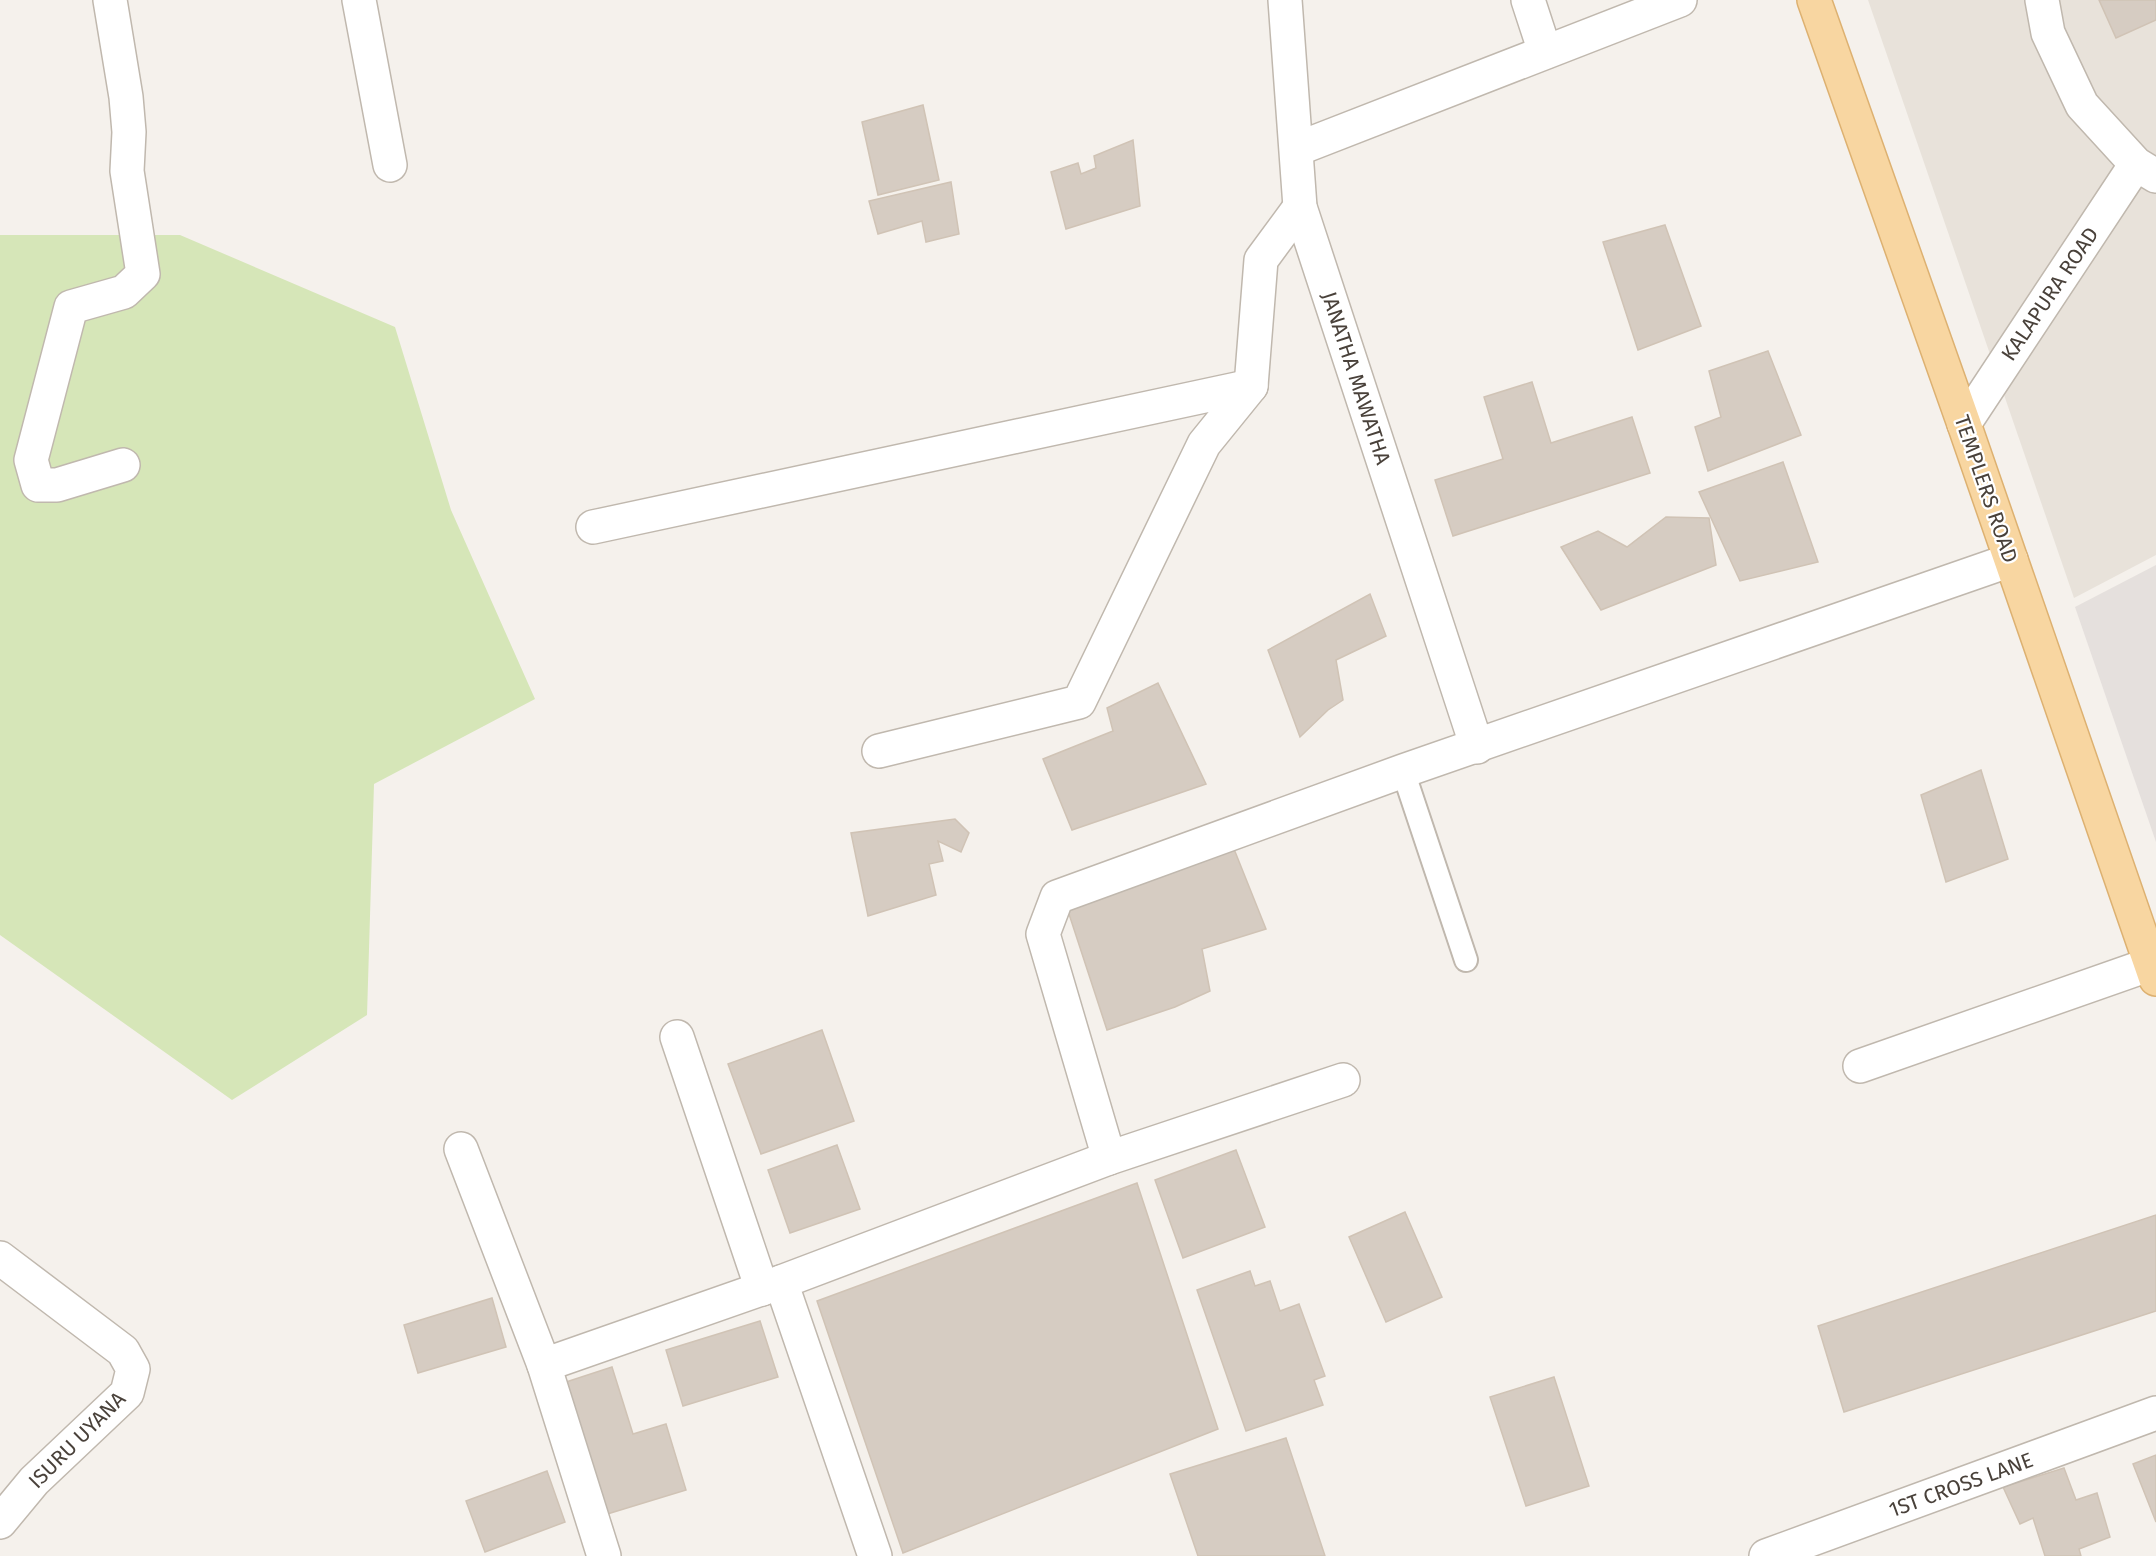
<svg xmlns="http://www.w3.org/2000/svg" width="2156" height="1556" font-family="'Fira Sans',sans-serif">
<style>
.residential{fill:#e8e2da}
.industrial{fill:#e5e0dd}
.green{fill:#d6e6b8}
.building{fill:#d6ccc2;stroke:#d0c3b5;stroke-width:1.5}
.lines{fill:none;stroke-linecap:round;stroke-linejoin:round}
.service-casing{stroke:#c0b8ae;stroke-width:26}
.minor-casing{stroke:#c0b8ae;stroke-width:36}
.primary-casing{stroke:#ddb171;stroke-width:36}
.service{stroke:#fff;stroke-width:22}
.minor{stroke:#fff;stroke-width:33}
.primary{stroke:#f8d6a1;stroke-width:33}
.labels{text-anchor:middle;stroke-width:4.5;stroke-linejoin:round;paint-order:stroke}
.street-label{font-size:21px;fill:#49413a;stroke:#fff}
</style>
<rect width="100%" height="100%" fill="#f5f1ec"/>
<polygon class="residential" points="1868,0 2156,0 2156,555 2074,598"/>
<polygon class="industrial" points="2156,565 2156,842 2075,607"/>
<polygon class="green" points="0,235 180,235 395,327 451,510 535,699 374,784 367,1015 232,1100 0,935"/>
<g class="building">
<polygon points="2099,0 2156,0 2156,20 2116,38"/>
<polygon points="923,105 939,180 878,195 862,122"/>
<polygon points="1133,140 1140,206 1066,229 1051,172 1078,163 1081,174 1096,168 1094,156"/>
<polygon points="951,182 959,234 926,242 922,221 878,234 869,201"/>
<polygon points="1665,225 1701,326 1638,350 1603,242"/>
<polygon points="1768,351 1801,435 1708,471 1695,427 1721,417 1709,371"/>
<polygon points="1532,382 1551,443 1632,417 1650,473 1453,536 1435,480 1503,459 1484,397"/>
<polygon points="1783,462 1818,562 1740,581 1699,492"/>
<polygon points="1666,517 1709,518 1716,565 1601,610 1561,547 1598,531 1627,547"/>
<polygon points="1370,594 1386,636 1336,660 1343,700 1328,710 1300,737 1268,650"/>
<polygon points="1158,683 1206,784 1072,830 1043,759 1113,731 1107,708"/>
<polygon points="1981,770 2008,859 1946,882 1921,795"/>
<polygon points="955,819 969,833 961,852 938,841 943,861 929,864 936,895 868,916 851,833"/>
<polygon points="1234,849 1266,929 1202,949 1210,991 1175,1007 1107,1030 1067,908"/>
<polygon points="822,1030 854,1121 761,1154 728,1064"/>
<polygon points="837,1145 860,1209 790,1233 768,1170"/>
<polygon points="1236,1150 1265,1227 1183,1258 1155,1180"/>
<polygon points="1137,1183 1218,1429 903,1553 817,1301"/>
<polygon points="1405,1212 1442,1297 1386,1322 1349,1237"/>
<polygon points="2156,1215 2156,1311 1844,1412 1818,1326"/>
<polygon points="1250,1271 1255,1286 1270,1281 1280,1311 1299,1304 1325,1376 1314,1380 1323,1405 1246,1431 1197,1290"/>
<polygon points="492,1298 506,1347 418,1373 404,1325"/>
<polygon points="760,1321 778,1377 683,1406 666,1350"/>
<polygon points="612,1367 633,1434 666,1424 686,1490 604,1515 563,1383"/>
<polygon points="1554,1377 1589,1486 1526,1506 1490,1397"/>
<polygon points="1286,1438 1325,1556 1198,1556 1170,1474"/>
<polygon points="2156,1455 2156,1522 2133,1464"/>
<polygon points="2064,1468 2076,1500 2097,1493 2110,1537 2079,1549 2081,1556 2045,1556 2033,1518 2020,1524 2003,1487"/>
<polygon points="547,1471 565,1522 485,1552 466,1501"/>
</g>
<g class="lines">
<defs>
<polyline id="service" points="1403,771 1466,960"/>
<g id="minor">
<polyline points="110,0 126,97 129,132 127,171 143,274 124,292 71,307 31,460 38,485 57,485 123,465"/>
<polyline points="359,0 390,165"/>
<polyline points="1285,0 1300,207 1477,747"/>
<polyline points="1528,0 1545,52"/>
<polyline points="2042,0 2048,33 2082,105 2136,164 2156,176"/>
<polyline points="1297,149 1680,0"/>
<polyline points="1964,424 2136,164"/>
<polyline points="593,527 1251,386"/>
<polyline points="879,751 1079,702 1204,444 1251,386 1261,260 1300,207"/>
<polyline points="677,1037 762,1289"/>
<polyline points="1860,1066 2151,964"/>
<polyline points="461,1149 544,1365 604,1556"/>
<polyline points="1109,1158 1343,1080"/>
<polyline points="0,1258 123,1351 133,1369 127,1393 34,1481 0,1522"/>
<polyline points="544,1365 781,1282"/>
<polyline points="875,1556 781,1282 1109,1158 1043,934 1057,897 1403,771 2011,560"/>
<polyline points="1766,1556 2156,1413"/>
</g>
<polyline id="primary" points="1814,0 1964,424 2156,979"/>
</defs>
<use href="#service" class="service-casing"/>
<use href="#minor" class="minor-casing"/>
<use href="#primary" class="primary-casing"/>
<use href="#service" class="service"/>
<use href="#minor" class="minor"/>
<use href="#primary" class="primary"/>
</g>
<g class="labels">
<g class="street-label">
<text transform="translate(2050 294) rotate(-56)" y="7">KALAPURA ROAD</text>
<text transform="translate(1356 378) rotate(72)" y="7">JANATHA MAWATHA</text>
<text transform="translate(1986 489) rotate(71)" y="7">TEMPLERS ROAD</text>
<text transform="translate(77 1440) rotate(-45)" y="7">ISURU UYANA</text>
<text transform="translate(1961 1485) rotate(-20)" y="7">1ST CROSS LANE</text>
</g>
</g>
</svg>
